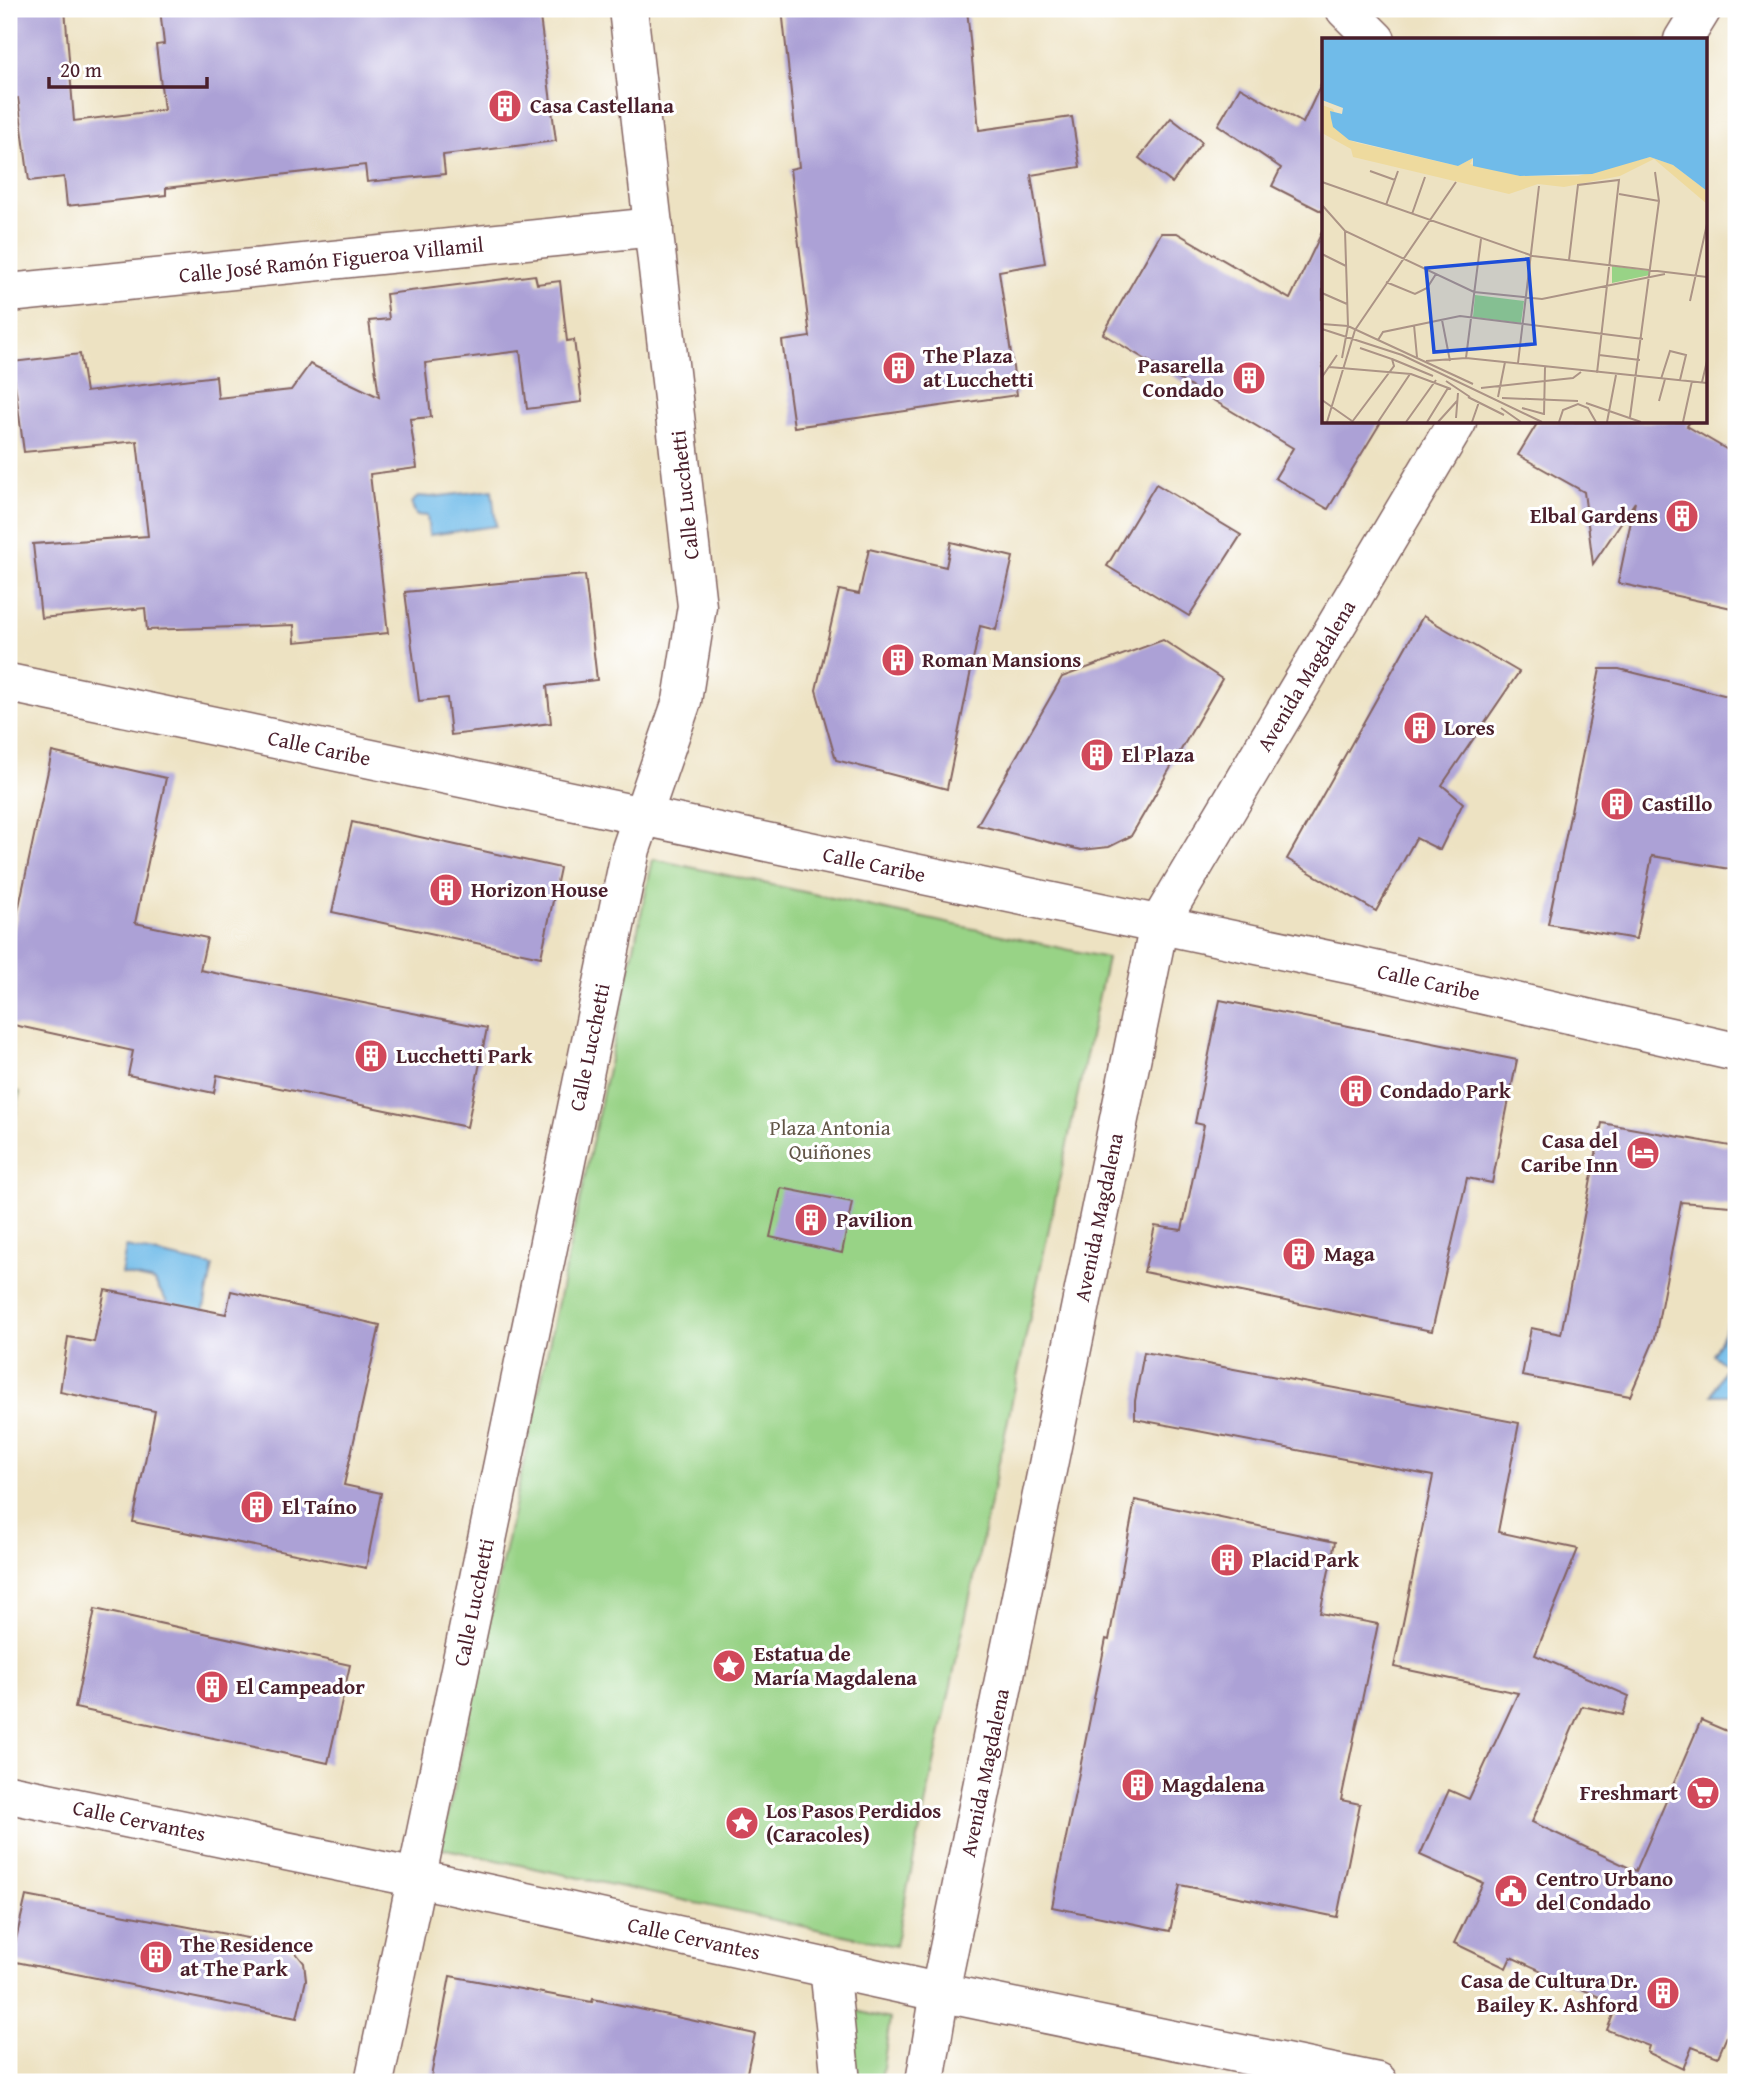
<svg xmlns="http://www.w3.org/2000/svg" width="1745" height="2091" font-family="'Gentium Book Plus',serif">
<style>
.green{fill:#98d386;stroke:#717958;stroke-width:2}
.water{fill:#70bbe9;stroke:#5d6d8a;stroke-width:2}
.building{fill:#aca1d6}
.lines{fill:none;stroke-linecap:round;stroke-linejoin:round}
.minor-casing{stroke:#836360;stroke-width:41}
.minor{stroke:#fff;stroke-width:38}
.labels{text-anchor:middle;stroke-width:6;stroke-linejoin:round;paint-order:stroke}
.poi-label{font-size:21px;font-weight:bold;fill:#4a1f2b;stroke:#fff;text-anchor:start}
.street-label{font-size:21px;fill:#4a1f2b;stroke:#fff}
.park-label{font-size:21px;fill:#615546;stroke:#fff}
.inset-road{fill:none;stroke:#ac9486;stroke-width:2}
.view{fill:#1d4ed8;fill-opacity:0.15;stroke:#1d4ed8;stroke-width:3.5}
.inset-edge{fill:none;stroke:#4a1f2b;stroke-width:3.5}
</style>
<rect width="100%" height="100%" fill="#fff"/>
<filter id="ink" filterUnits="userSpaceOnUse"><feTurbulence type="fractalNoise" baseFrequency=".0143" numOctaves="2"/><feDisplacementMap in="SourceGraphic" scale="14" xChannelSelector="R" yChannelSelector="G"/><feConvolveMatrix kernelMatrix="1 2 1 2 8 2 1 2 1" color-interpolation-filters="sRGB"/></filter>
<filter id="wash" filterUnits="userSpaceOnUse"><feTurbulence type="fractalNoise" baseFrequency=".00686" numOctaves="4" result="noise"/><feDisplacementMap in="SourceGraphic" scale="28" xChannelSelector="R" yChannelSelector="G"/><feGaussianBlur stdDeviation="1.57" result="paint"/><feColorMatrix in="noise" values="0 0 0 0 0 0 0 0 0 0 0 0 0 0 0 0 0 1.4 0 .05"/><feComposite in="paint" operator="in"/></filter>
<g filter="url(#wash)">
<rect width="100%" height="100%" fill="#ede2c2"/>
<g class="green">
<polygon points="653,859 1107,958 895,1946 441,1848"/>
<polygon points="9,1089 20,1092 9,1143"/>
<polygon points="848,2009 890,2019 881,2082 855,2082"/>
</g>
<g class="water">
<polygon points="492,490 496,526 429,535 427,516 416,515 411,503 419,496 431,497"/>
<polygon points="126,1247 213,1266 203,1313 169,1305 154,1281 121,1274"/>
<polygon points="1736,1306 1736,1395 1712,1395 1726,1365 1713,1355"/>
</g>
<g id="blocks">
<g class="building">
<polygon points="9,9 65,9 74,121 164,110 156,45 164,44 160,9 539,9 556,141 443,155 445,174 367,182 365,165 166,188 166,195 67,206 64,177 29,181 18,98 9,99"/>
<polygon points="782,9 967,9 979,130 1072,117 1080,167 1031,175 1045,263 999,271 1017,395 794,427 782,341 810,337 790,169 799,167"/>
<polygon points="1323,80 1323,212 1272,186 1281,168 1218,125 1240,87 1303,123"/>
<polygon points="1171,118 1202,142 1172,183 1139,158"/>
<polygon points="1323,230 1323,422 1381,422 1328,509 1275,478 1293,448 1103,334 1161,233 1177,233 1290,299"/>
<polygon points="535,275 537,284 560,281 567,341 574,340 582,402 527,409 520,351 425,363 431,417 410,419 417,468 370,474 388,633 295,642 294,625 147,630 145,608 41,618 33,544 148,536 137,441 24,452 12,362 80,354 86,392 216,376 218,398 291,390 310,364 379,397 369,321 389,319 386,294"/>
<polygon points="1538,422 1690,422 1687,426 1736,455 1736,609 1618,583 1635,502 1593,564 1584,492 1518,455"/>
<polygon points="1156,484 1241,535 1189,616 1107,566"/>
<polygon points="951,542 1013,557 996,630 980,626 947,789 836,760 816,690 839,590 859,594 869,549 946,567"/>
<polygon points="585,575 597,680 547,686 551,723 451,735 447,698 419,701 405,592"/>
<polygon points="1423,616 1519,672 1442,785 1463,803 1440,850 1416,838 1376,911 1287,859"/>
<polygon points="1163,640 1222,679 1131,836 1109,847 1081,850 977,825 1062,677"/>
<polygon points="1600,669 1619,669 1736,698 1736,870 1652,856 1636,939 1548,924"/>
<polygon points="52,752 166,778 135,923 207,938 200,970 487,1028 467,1127 217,1075 214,1093 128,1075 133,1051 9,1024 9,953"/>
<polygon points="352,822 560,868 541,957 332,912"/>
<polygon points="1220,1000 1517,1060 1492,1183 1467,1178 1432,1331 1144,1272 1155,1226 1182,1230 1204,1125 1195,1123"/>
<polygon points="1602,1123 1736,1147 1736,1187 1731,1206 1681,1202 1655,1338 1630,1396 1522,1376 1531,1328 1561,1334"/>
<polygon points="781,1188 852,1202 842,1253 770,1237"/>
<polygon points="105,1290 226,1314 231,1291 380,1325 344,1485 381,1493 366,1568 133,1522 155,1411 60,1392 68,1337 94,1342"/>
<polygon points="1144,1352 1519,1423 1498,1532 1578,1549 1535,1655 1629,1696 1623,1715 1582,1706 1532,1822 1636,1871 1701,1720 1736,1735 1736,2015 1718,2057 1692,2047 1683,2069 1647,2052 1649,2046 1607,2030 1617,2005 1511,1957 1506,1968 1454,1943 1483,1883 1420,1855 1449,1790 1469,1799 1518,1693 1394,1667 1433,1476 1135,1419 1135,1401"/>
<polygon points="1135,1500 1335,1542 1320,1613 1378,1624 1341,1800 1360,1804 1337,1917 1180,1885 1170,1931 1052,1907 1106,1639 1109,1640"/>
<polygon points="95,1609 350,1665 328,1763 75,1708"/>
<polygon points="26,1896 279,1944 296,1953 304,1963 306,1980 297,2018 11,1961"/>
<polygon points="450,1976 592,2002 593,1999 755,2034 745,2082 430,2082"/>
</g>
</g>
</g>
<g filter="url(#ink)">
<use href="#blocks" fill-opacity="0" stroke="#836360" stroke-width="2"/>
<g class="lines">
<defs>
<g id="minor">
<polyline points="1345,9 1376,40"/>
<polyline points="1683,40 1702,9"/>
<path id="s1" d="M 9,293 L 654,227"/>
<path id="s2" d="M 9,683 L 1357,966 L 1736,1052"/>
<path id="s3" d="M 9,1794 L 417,1878 L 924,1989 L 1378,2082"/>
<polyline points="829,1967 841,2082"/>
<path id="s4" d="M 374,2082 L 631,849 L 682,701 L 697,606 L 628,9"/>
<path id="s5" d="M 925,2082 L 940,1992 L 1159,924 L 1457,422"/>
</g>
</defs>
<use href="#minor" class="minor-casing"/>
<use href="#minor" class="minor"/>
</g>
</g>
<defs>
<symbol id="building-disc" viewBox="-11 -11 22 22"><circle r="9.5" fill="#d1495b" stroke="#fff"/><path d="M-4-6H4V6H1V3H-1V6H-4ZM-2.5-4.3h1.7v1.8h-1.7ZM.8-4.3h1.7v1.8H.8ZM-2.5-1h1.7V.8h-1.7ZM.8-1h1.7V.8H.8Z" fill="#fff"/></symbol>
<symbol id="hotel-disc" viewBox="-11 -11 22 22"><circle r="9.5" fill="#d1495b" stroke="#fff"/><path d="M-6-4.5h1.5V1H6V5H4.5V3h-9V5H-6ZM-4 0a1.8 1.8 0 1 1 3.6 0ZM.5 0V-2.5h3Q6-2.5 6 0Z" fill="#fff"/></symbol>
<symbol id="sight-disc" viewBox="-11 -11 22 22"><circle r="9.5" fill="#d1495b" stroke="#fff"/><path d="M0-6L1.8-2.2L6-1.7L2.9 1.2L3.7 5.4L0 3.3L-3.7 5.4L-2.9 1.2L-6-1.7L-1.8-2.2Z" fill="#fff"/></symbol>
<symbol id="supermarket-disc" viewBox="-11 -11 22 22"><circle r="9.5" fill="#d1495b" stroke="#fff"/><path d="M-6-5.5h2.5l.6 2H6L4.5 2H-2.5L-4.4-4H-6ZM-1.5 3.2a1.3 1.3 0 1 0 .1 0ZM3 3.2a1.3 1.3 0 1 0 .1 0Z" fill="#fff"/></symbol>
<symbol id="civic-disc" viewBox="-11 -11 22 22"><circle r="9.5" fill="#d1495b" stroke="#fff"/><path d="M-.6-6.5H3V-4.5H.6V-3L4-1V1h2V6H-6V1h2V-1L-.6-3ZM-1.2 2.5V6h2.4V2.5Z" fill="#fff"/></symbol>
</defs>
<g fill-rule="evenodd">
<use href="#building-disc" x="486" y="87" width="38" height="38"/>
<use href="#building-disc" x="880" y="349" width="38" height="38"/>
<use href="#building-disc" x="1230" y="359" width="38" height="38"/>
<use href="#building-disc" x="1663" y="497" width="38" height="38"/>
<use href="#building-disc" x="879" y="641" width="38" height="38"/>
<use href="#building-disc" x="1401" y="709" width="38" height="38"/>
<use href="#building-disc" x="1078" y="736" width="38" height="38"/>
<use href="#building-disc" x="1598" y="785" width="38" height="38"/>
<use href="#building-disc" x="427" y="871" width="38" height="38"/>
<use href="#building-disc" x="352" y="1037" width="38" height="38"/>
<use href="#building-disc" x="1337" y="1072" width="38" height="38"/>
<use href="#hotel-disc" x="1624" y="1134" width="38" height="38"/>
<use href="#building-disc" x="792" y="1201" width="38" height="38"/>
<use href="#building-disc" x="1280" y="1235" width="38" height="38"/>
<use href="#building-disc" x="238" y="1488" width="38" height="38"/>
<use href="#building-disc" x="1208" y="1541" width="38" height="38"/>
<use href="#sight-disc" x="710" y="1647" width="38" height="38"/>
<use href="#building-disc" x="193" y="1668" width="38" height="38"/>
<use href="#building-disc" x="1119" y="1766" width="38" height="38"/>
<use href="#supermarket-disc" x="1684" y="1774" width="38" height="38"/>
<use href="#sight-disc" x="723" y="1804" width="38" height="38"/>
<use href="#civic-disc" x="1492" y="1872" width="38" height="38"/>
<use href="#building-disc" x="137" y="1938" width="38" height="38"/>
<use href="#building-disc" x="1644" y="1974" width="38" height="38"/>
</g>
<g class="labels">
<g class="poi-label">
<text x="530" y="113">Casa Castellana</text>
<text x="923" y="363">The Plaza<tspan x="923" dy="24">at Lucchetti</tspan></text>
<text x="1224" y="373" text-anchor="end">Pasarella<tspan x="1224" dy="24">Condado</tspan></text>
<text x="1658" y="523" text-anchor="end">Elbal Gardens</text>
<text x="922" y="667">Roman Mansions</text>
<text x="1444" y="735">Lores</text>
<text x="1122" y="762">El Plaza</text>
<text x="1642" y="811">Castillo</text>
<text x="471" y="897">Horizon House</text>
<text x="396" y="1063">Lucchetti Park</text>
<text x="1380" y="1098">Condado Park</text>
<text x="1618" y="1148" text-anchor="end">Casa del<tspan x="1618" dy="24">Caribe Inn</tspan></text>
<text x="836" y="1227">Pavilion</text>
<text x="1324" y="1261">Maga</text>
<text x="282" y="1514">El Taíno</text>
<text x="1252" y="1567">Placid Park</text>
<text x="754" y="1661">Estatua de<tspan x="754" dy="24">María Magdalena</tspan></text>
<text x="236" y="1694">El Campeador</text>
<text x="1162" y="1792">Magdalena</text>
<text x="1678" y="1800" text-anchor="end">Freshmart</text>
<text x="766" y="1818">Los Pasos Perdidos<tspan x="766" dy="24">(Caracoles)</tspan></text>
<text x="1536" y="1886">Centro Urbano<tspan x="1536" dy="24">del Condado</tspan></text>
<text x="180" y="1952">The Residence<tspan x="180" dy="24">at The Park</tspan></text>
<text x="1638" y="1988" text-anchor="end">Casa de Cultura Dr.<tspan x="1638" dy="24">Bailey K. Ashford</tspan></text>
</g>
<g class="street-label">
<text dy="7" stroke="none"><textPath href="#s1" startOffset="324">Calle José Ramón Figueroa Villamil</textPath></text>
<text transform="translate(685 495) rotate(-96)" y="7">Calle Lucchetti</text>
<text dy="7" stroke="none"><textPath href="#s5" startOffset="1470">Avenida Magdalena</textPath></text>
<text dy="7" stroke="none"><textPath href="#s2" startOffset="317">Calle Caribe</textPath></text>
<text dy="7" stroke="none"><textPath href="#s2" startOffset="884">Calle Caribe</textPath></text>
<text dy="7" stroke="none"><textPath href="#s2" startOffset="1451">Calle Caribe</textPath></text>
<text dy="7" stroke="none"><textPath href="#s4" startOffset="1057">Calle Lucchetti</textPath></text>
<text dy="7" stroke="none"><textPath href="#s5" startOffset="882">Avenida Magdalena</textPath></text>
<text dy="7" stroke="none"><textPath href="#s4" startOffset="490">Calle Lucchetti</textPath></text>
<text dy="7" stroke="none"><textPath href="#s5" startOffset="315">Avenida Magdalena</textPath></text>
<text dy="7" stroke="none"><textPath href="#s3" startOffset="133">Calle Cervantes</textPath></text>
<text dy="7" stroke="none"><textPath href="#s3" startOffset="700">Calle Cervantes</textPath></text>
</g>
<g class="park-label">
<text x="830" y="1135">Plaza Antonia<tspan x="830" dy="24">Quiñones</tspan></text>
</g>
</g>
<g transform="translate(1322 38)">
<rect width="385" height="385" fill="#ede2c2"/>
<path d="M 290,228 L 328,233 L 328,237 L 290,245 ZM 153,257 L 202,263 L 199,285 L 151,279 Z" fill="#98d386"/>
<path d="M 0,67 L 11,71 L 27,102 L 36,105 L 136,128 L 151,120 L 148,126 L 198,138 L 256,138 L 328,119 L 351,127 L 385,153 L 385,166 L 332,121 L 298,138 L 242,149 L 216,146 L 187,156 L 31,119 L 29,111 L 0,95 Z" fill="#eeda9e"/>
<path d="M 0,1 L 385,1 L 385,153 L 351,127 L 328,119 L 270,136 L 198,138 L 151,128 L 151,120 L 136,128 L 27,102 L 11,89 L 9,80 L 8,73 L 20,76 L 21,70 L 0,62 Z" fill="#70bbe9"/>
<path class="inset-road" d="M 48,133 L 73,142M 0,144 L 211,218 L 385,239M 297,156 L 337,163M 0,167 L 23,193 L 152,254 L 220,261 L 343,236M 64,167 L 76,133M 90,176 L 103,139M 23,193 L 26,288M 0,216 L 24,228M 247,222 L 256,147 L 297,142 L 275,335M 64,244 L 93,256 L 105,250 L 114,236M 0,255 L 25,266M 368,263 L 385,186M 120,282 L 128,323M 0,286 L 26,288 L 151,346M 92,287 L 95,319M 0,291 L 80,317 L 220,384M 33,292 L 134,144M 56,302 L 61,294 L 138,278 L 321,301M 277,317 L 318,322M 20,320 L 26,288M 144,320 L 159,201M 70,321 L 111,338M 104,323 L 144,320 L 385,345M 196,325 L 217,148M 7,329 L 89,336 L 129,351M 0,339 L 15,317M 339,341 L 348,313 L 364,317 L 358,342M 124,343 L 148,359M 380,344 L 385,323M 159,350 L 251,340 L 259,334M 146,359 L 182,377M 176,359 L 183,324M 180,360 L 256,363M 0,362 L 30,383M 337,363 L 343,341M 264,365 L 319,384M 179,370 L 199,384M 200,370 L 222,376M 222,377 L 223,329M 308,379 L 337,163 L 333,134M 134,380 L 136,355M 5,384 L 33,292M 30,384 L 72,328 L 70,321 L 38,310M 56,384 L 88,336M 84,384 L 114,342M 105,384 L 126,350M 116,384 L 135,363M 150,384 L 157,364M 237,384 L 241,372 L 256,366 L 266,370 L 274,384M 285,384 L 294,337M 361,384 L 370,343"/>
<path class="view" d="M 206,221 L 213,306 L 112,314 L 104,230 Z"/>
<rect width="385" height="385" class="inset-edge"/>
</g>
<rect width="1745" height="2091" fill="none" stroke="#fff" stroke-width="35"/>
<path d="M49 77v10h158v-10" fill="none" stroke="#4a1f2b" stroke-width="3.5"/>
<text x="60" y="77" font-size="21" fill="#4a1f2b" stroke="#ffffff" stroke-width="5" paint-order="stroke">20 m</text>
</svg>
